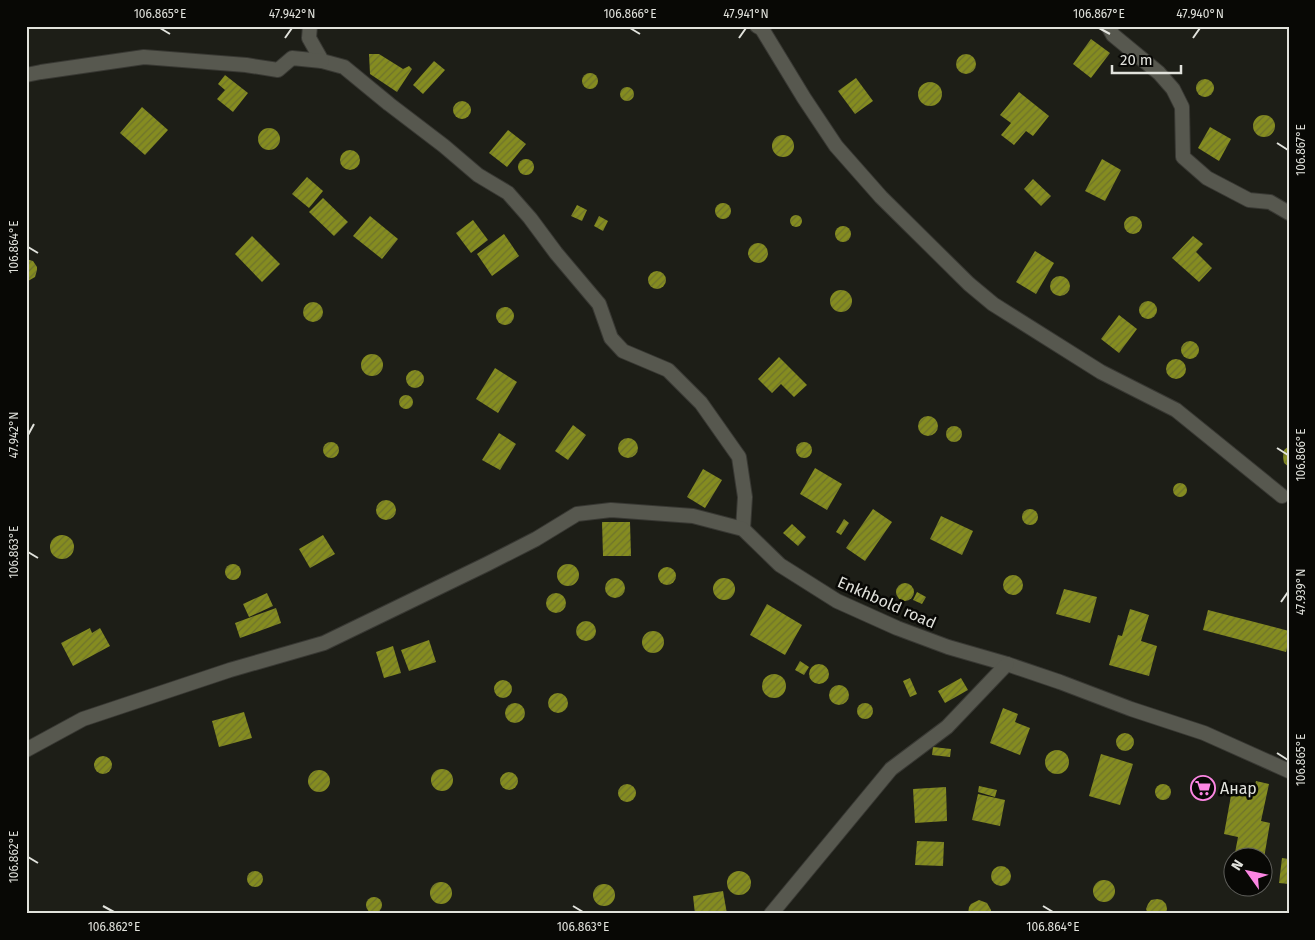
<svg xmlns="http://www.w3.org/2000/svg" width="1315" height="940" font-family="'Fira Sans',sans-serif">
<style>
.building{fill:url(#building-hatch)}
.lines{fill:none;stroke-linecap:round;stroke-linejoin:round}
.minor-casing{stroke:#383833;stroke-width:16}
.minor{stroke:#57584f;stroke-width:14}
.ticks{fill:none;stroke:#e1e2dc;stroke-width:2}
.labels{text-anchor:middle;stroke-width:5;stroke-linejoin:round;paint-order:stroke}
.street-label{font-size:16px;fill:#e1e2dc;stroke:#080805}
.poi-label{font-size:16px;fill:#e1e2dc;stroke:#080805;text-anchor:start}
.neatline{fill:none;stroke:#e1e2dc;stroke-width:2}
.ticks-label{font-size:12px;text-anchor:middle;fill:#e1e2dc}
</style>
<defs>
<pattern id="building-hatch" width="6" height="6" patternUnits="userSpaceOnUse" patternTransform="scale(1.25)"><rect width="6" height="6" fill="#858c20"/><path d="M-1 1l2-2M0 6l6-6M5 7l2-2" fill="none" stroke="#6e732c"/></pattern>
</defs>
<rect width="100%" height="100%" fill="#1d1e17"/>
<g class="building">
<polygon points="1091,39 1110,53 1091,78 1073,64"/>
<circle cx="966" cy="64" r="10"/>
<polygon points="369,54 379,54 403,69 409,66 412,69 397,92 370,74"/>
<polygon points="434,61 445,70 423,94 413,85"/>
<circle cx="590" cy="81" r="8"/>
<polygon points="225,75 248,93 233,112 217,99 225,90 218,84"/>
<polygon points="856,78 873,101 855,114 838,91"/>
<circle cx="1205" cy="88" r="9"/>
<circle cx="930" cy="94" r="12"/>
<circle cx="627" cy="94" r="7"/>
<polygon points="1019,92 1049,116 1033,136 1026,131 1014,145 1001,135 1011,123 1000,115"/>
<circle cx="462" cy="110" r="9"/>
<polygon points="142,107 168,130 145,155 120,133"/>
<circle cx="1264" cy="126" r="11"/>
<polygon points="1210,127 1231,139 1219,161 1198,148"/>
<circle cx="269" cy="139" r="11"/>
<polygon points="508,130 526,144 507,167 489,153"/>
<circle cx="783" cy="146" r="11"/>
<circle cx="350" cy="160" r="10"/>
<circle cx="526" cy="167" r="8"/>
<polygon points="1102,159 1121,170 1105,201 1085,191"/>
<polygon points="307,177 323,191 309,208 292,194"/>
<polygon points="1033,179 1051,196 1041,206 1024,189"/>
<polygon points="323,198 348,222 334,236 309,212"/>
<circle cx="723" cy="211" r="8"/>
<polygon points="577,205 587,210 582,221 571,216"/>
<circle cx="796" cy="221" r="6"/>
<polygon points="370,216 398,239 382,259 353,236"/>
<polygon points="599,216 608,221 603,231 594,226"/>
<circle cx="1133" cy="225" r="9"/>
<polygon points="473,220 488,240 471,253 456,233"/>
<circle cx="843" cy="234" r="8"/>
<polygon points="504,234 519,256 492,276 477,254"/>
<polygon points="252,236 280,264 262,282 235,254"/>
<polygon points="1193,236 1203,244 1196,252 1212,268 1199,282 1172,258"/>
<circle cx="758" cy="253" r="10"/>
<polygon points="1035,251 1054,263 1036,294 1016,282"/>
<polygon points="26,259 33,261 37,267 37,270 35,277 28,281 26,281"/>
<circle cx="657" cy="280" r="9"/>
<circle cx="1060" cy="286" r="10"/>
<circle cx="841" cy="301" r="11"/>
<circle cx="1148" cy="310" r="9"/>
<circle cx="313" cy="312" r="10"/>
<circle cx="505" cy="316" r="9"/>
<polygon points="1119,315 1137,329 1119,353 1101,339"/>
<circle cx="1190" cy="350" r="9"/>
<circle cx="372" cy="365" r="11"/>
<polygon points="779,357 807,385 794,397 781,384 772,393 758,379"/>
<circle cx="1176" cy="369" r="10"/>
<polygon points="495,368 517,382 498,413 476,399"/>
<circle cx="415" cy="379" r="9"/>
<circle cx="406" cy="402" r="7"/>
<circle cx="928" cy="426" r="10"/>
<polygon points="573,425 586,435 568,460 555,451"/>
<circle cx="954" cy="434" r="8"/>
<polygon points="499,433 516,444 500,470 482,460"/>
<circle cx="628" cy="448" r="10"/>
<circle cx="331" cy="450" r="8"/>
<circle cx="804" cy="450" r="8"/>
<polygon points="1289,446 1289,467 1284,463 1283,457 1284,450"/>
<polygon points="815,468 842,484 827,510 800,494"/>
<polygon points="703,469 722,480 705,508 687,497"/>
<circle cx="1180" cy="490" r="7"/>
<circle cx="386" cy="510" r="10"/>
<circle cx="1030" cy="517" r="8"/>
<polygon points="873,509 892,522 865,561 846,548"/>
<polygon points="941,516 973,531 962,555 930,539"/>
<polygon points="844,519 849,523 841,535 836,532"/>
<polygon points="602,522 630,522 631,556 603,556"/>
<polygon points="792,524 806,537 798,546 783,533"/>
<polygon points="323,535 335,554 310,568 299,549"/>
<circle cx="62" cy="547" r="12"/>
<circle cx="233" cy="572" r="8"/>
<circle cx="568" cy="575" r="11"/>
<circle cx="667" cy="576" r="9"/>
<circle cx="1013" cy="585" r="10"/>
<circle cx="615" cy="588" r="10"/>
<circle cx="724" cy="589" r="11"/>
<circle cx="905" cy="592" r="9"/>
<polygon points="1064,589 1097,597 1090,623 1056,614"/>
<polygon points="917,592 926,597 922,604 913,600"/>
<circle cx="556" cy="603" r="10"/>
<polygon points="267,593 273,606 249,617 243,604"/>
<polygon points="767,604 802,625 785,655 750,635"/>
<polygon points="276,608 281,623 240,638 235,623"/>
<polygon points="1130,609 1149,615 1141,641 1157,646 1149,676 1109,665 1118,635 1122,636"/>
<polygon points="1208,610 1289,631 1289,641 1286,652 1203,630"/>
<circle cx="586" cy="631" r="10"/>
<polygon points="90,628 92,633 100,628 110,646 73,666 61,643"/>
<circle cx="653" cy="642" r="11"/>
<polygon points="429,640 436,662 409,671 401,650"/>
<polygon points="393,646 401,673 384,678 376,652"/>
<polygon points="800,661 809,667 804,675 795,670"/>
<circle cx="819" cy="674" r="10"/>
<circle cx="774" cy="686" r="12"/>
<polygon points="910,678 917,694 910,697 903,681"/>
<polygon points="961,678 968,690 945,703 938,691"/>
<circle cx="503" cy="689" r="9"/>
<circle cx="839" cy="695" r="10"/>
<circle cx="558" cy="703" r="10"/>
<circle cx="865" cy="711" r="8"/>
<circle cx="515" cy="713" r="10"/>
<polygon points="1003,708 1018,714 1015,722 1030,728 1020,755 990,743"/>
<polygon points="244,712 252,738 219,747 212,721"/>
<circle cx="1125" cy="742" r="9"/>
<polygon points="933,747 951,749 950,757 932,755"/>
<circle cx="1057" cy="762" r="12"/>
<polygon points="1101,754 1133,764 1120,805 1089,796"/>
<circle cx="103" cy="765" r="9"/>
<circle cx="442" cy="780" r="11"/>
<circle cx="319" cy="781" r="11"/>
<circle cx="509" cy="781" r="9"/>
<polygon points="1256,781 1269,784 1261,821 1270,823 1264,858 1234,858 1238,837 1224,834 1232,790 1253,794"/>
<circle cx="627" cy="793" r="9"/>
<circle cx="1163" cy="792" r="8"/>
<polygon points="979,786 997,790 995,797 978,792"/>
<polygon points="946,787 947,821 915,823 913,789"/>
<polygon points="978,794 1005,800 1000,826 972,820"/>
<polygon points="917,841 944,842 943,866 915,865"/>
<polygon points="1282,858 1289,859 1289,884 1279,883"/>
<circle cx="1001" cy="876" r="10"/>
<circle cx="255" cy="879" r="8"/>
<circle cx="739" cy="883" r="12"/>
<circle cx="1104" cy="891" r="11"/>
<circle cx="441" cy="893" r="11"/>
<circle cx="604" cy="895" r="11"/>
<polygon points="723,891 727,914 695,914 693,896"/>
<circle cx="374" cy="905" r="8"/>
<polygon points="1157,899 1162,900 1166,904 1167,909 1166,914 1148,914 1146,909 1148,904 1151,900"/>
<polygon points="979,900 987,903 991,910 991,914 968,914 969,907 971,904"/>
</g>
<g class="lines">
<defs>
<g id="minor">
<polyline points="310,26 309,38 322,61 344,67 389,104 444,146 478,175 508,193 530,218 556,253 599,304 611,338 623,351 668,370 701,403 739,457 745,497 743,529"/>
<polyline points="757,26 762,29 804,98 836,146 881,197 969,284 993,304 1101,372 1176,410 1282,496"/>
<polyline points="1108,26 1113,35 1159,73 1173,89 1182,107 1183,157 1207,178 1249,200 1270,202 1289,213"/>
<polyline points="26,75 41,72 144,57 246,65 278,70 292,58 322,61"/>
<polyline points="26,750 83,719 230,670 324,643 487,564 536,539 577,514 611,510 693,516 743,529 780,565 837,601 897,628 948,647 1007,664 1060,682 1131,709 1204,733 1289,771"/>
<polyline points="771,914 891,769 947,727 1007,664"/>
</g>
</defs>
<use href="#minor" class="minor-casing"/>
<use href="#minor" class="minor"/>
</g>
<path class="ticks" d="M 160,28 L 170,34M 630,28 L 640,34M 1099,28 L 1110,34M 285,38 L 292,28M 739,38 L 746,28M 1193,38 L 1200,28M 1277,143 L 1288,150M 28,247 L 38,253M 28,435 L 34,424M 1277,448 L 1288,455M 28,552 L 38,558M 1281,602 L 1288,592M 1277,753 L 1288,760M 28,857 L 38,863M 103,906 L 114,912M 573,906 L 583,912M 1043,906 L 1053,912"/>
<defs>
<symbol id="supermarket-ring" viewBox="-11 -11 22 22"><circle r="9.5" fill="#080805" stroke="#fc86e3" stroke-width="1.5"/><path d="M-6-5.5h2.5l.6 2H6L4.5 2H-2.5L-4.4-4H-6ZM-1.5 3.2a1.3 1.3 0 1 0 .1 0ZM3 3.2a1.3 1.3 0 1 0 .1 0Z" fill="#fc86e3"/></symbol>
</defs>
<g fill-rule="evenodd">
<use href="#supermarket-ring" x="1189" y="774" width="28" height="28"/>
</g>
<g class="labels">
<g class="street-label">
<text transform="translate(887 602) rotate(24)" y="6">Enkhbold road</text>
</g>
<g class="poi-label">
<text x="1220" y="794">Анар</text>
</g>
</g>
<rect width="1315" height="940" fill="none" stroke="#080805" stroke-width="55"/>
<g transform="translate(1248 872) rotate(303)"><circle r="24" fill="#080805" stroke="#5f5f5b"/>
<path d="M0-4L9 19L0 12L-9 19Z" fill="#fc86e3"/>
<text y="-8" font-size="14" font-weight="bold" text-anchor="middle" fill="#e1e2dc">N</text>
</g>
<path d="M1112 65v8h69v-8" fill="none" stroke="#e1e2dc" stroke-width="2.5"/>
<text x="1120" y="65" font-size="15" fill="#e1e2dc" stroke="#080805" stroke-width="4" paint-order="stroke">20 m</text>
<rect x="28" y="28" width="1260" height="884" class="neatline"/>
<g class="ticks-label">
<text x="160" y="18">106.865°E</text>
<text x="292" y="18">47.942°N</text>
<text x="630" y="18">106.866°E</text>
<text x="746" y="18">47.941°N</text>
<text x="1099" y="18">106.867°E</text>
<text x="1200" y="18">47.940°N</text>
<text transform="translate(1301 150) rotate(-90)" y="4">106.867°E</text>
<text transform="translate(14 247) rotate(-90)" y="4">106.864°E</text>
<text transform="translate(14 435) rotate(-90)" y="4">47.942°N</text>
<text transform="translate(1301 455) rotate(-90)" y="4">106.866°E</text>
<text transform="translate(14 552) rotate(-90)" y="4">106.863°E</text>
<text transform="translate(1301 592) rotate(-90)" y="4">47.939°N</text>
<text transform="translate(1301 760) rotate(-90)" y="4">106.865°E</text>
<text transform="translate(14 857) rotate(-90)" y="4">106.862°E</text>
<text x="114" y="931">106.862°E</text>
<text x="583" y="931">106.863°E</text>
<text x="1053" y="931">106.864°E</text>
</g>
</svg>
